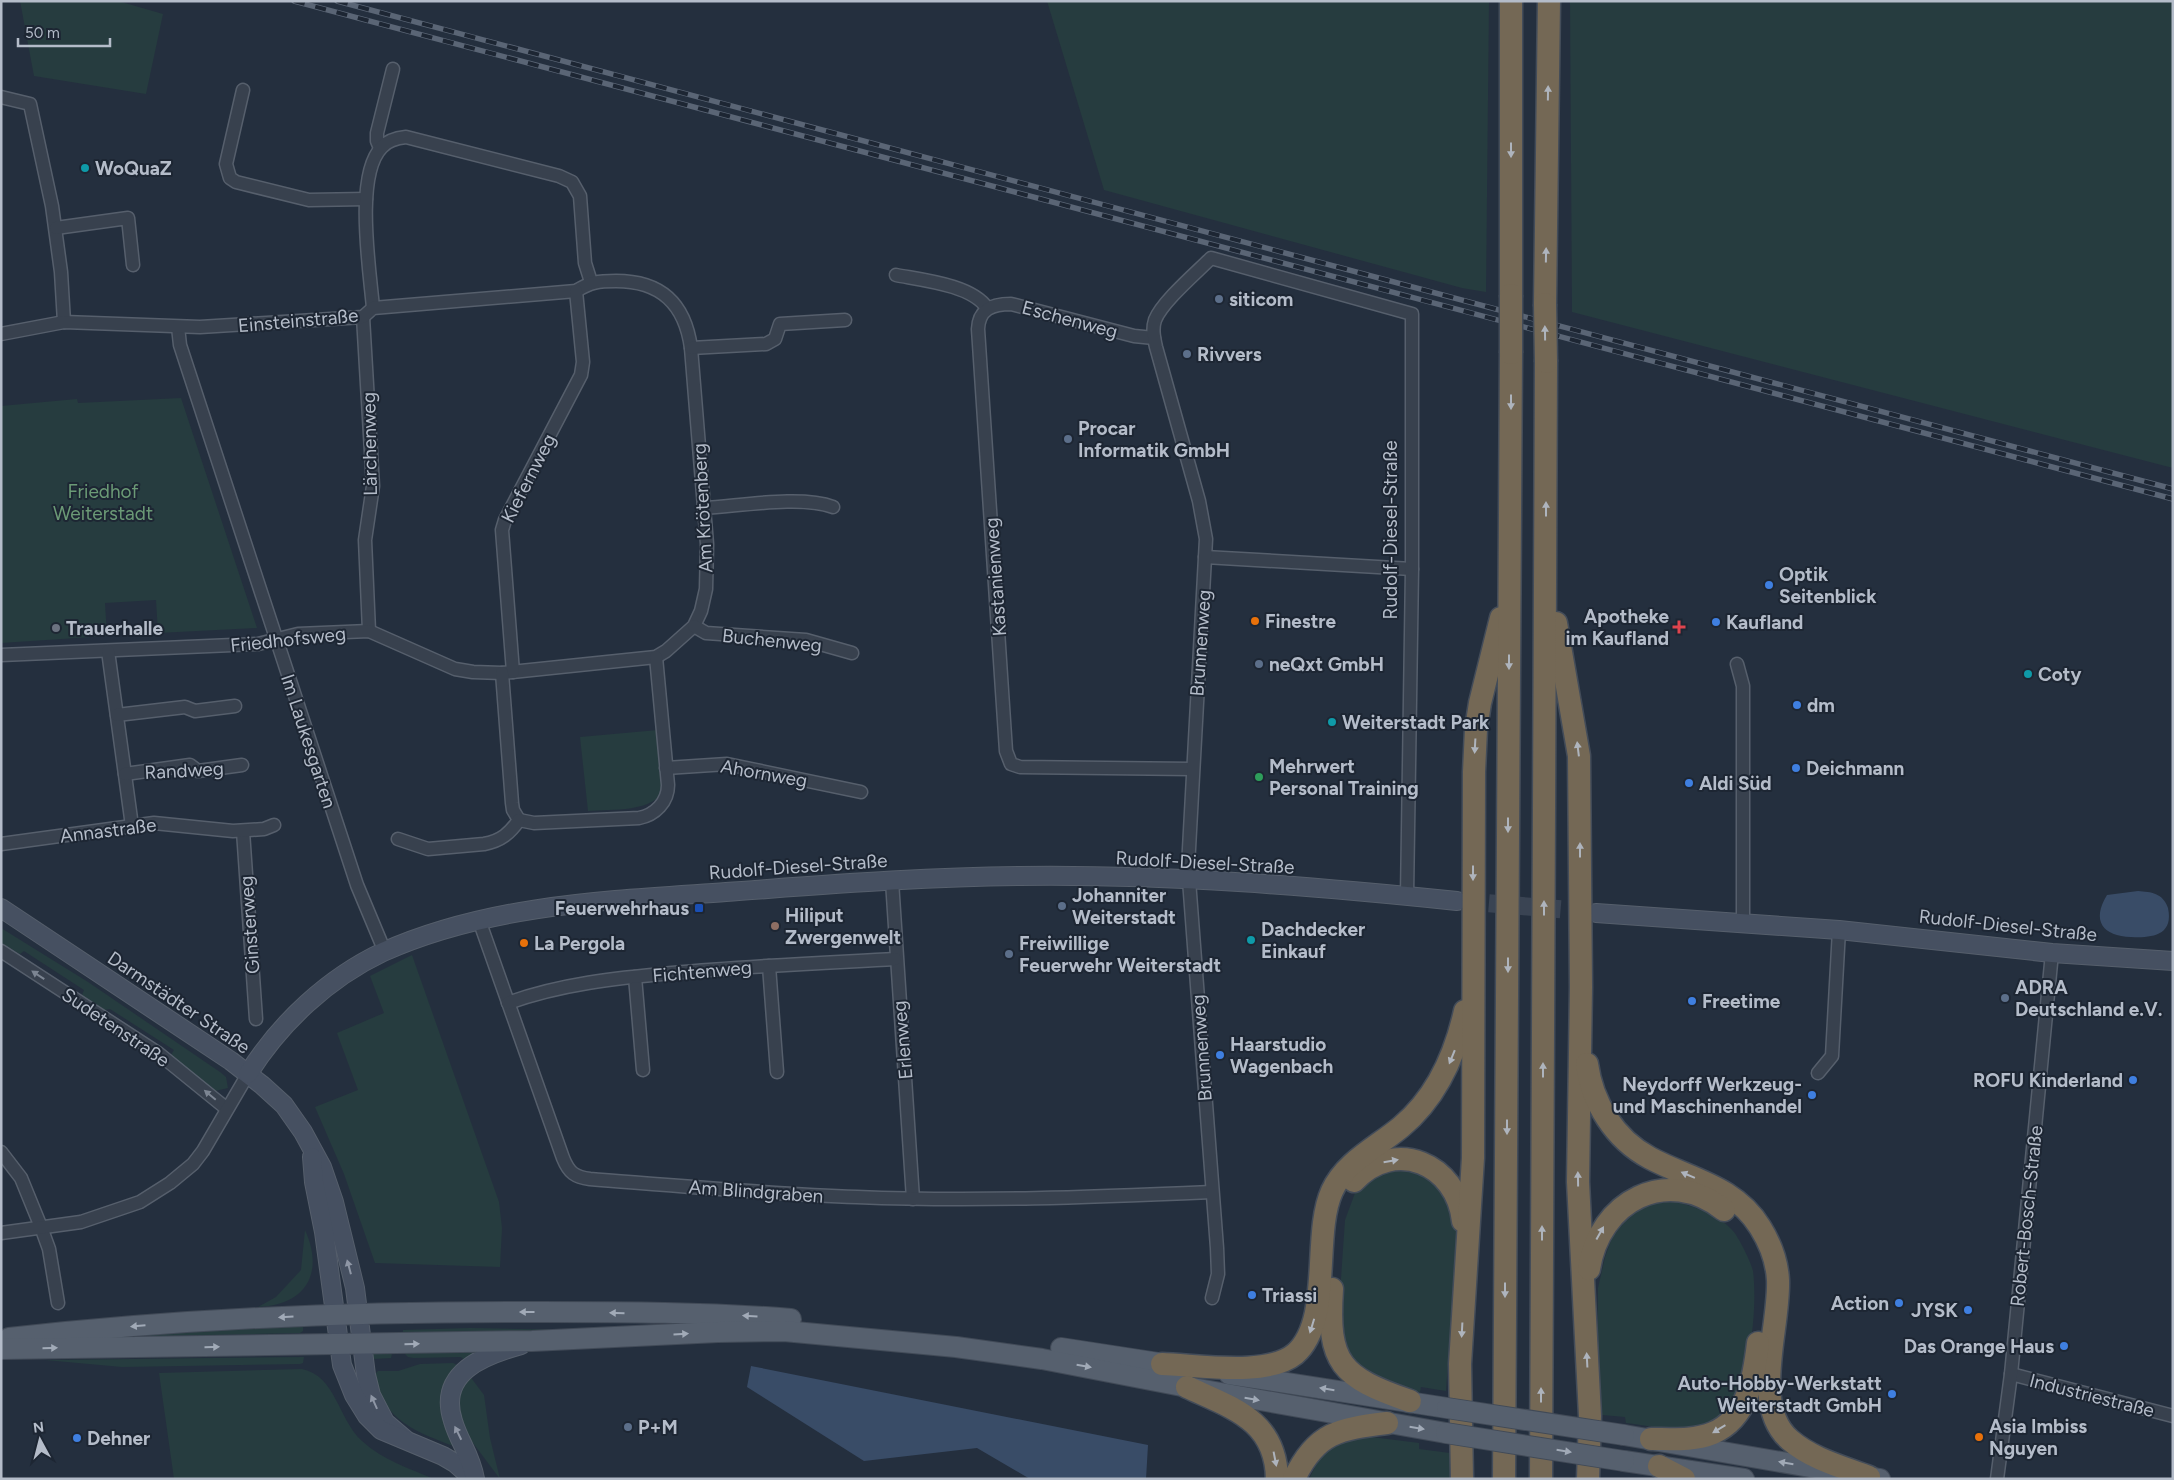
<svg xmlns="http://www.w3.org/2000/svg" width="2174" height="1480" font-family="Figtree,sans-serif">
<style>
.green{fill:#263c3f}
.water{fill:#394c67}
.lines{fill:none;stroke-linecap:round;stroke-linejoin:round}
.secondary-tunnel{stroke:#3a4453;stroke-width:18;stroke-dasharray:18 9;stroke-linecap:butt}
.street-casing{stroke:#565f6c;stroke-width:15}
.secondary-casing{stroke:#565f6c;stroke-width:20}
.primary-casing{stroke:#414a57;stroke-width:22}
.highway-casing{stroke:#434c59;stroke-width:25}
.street{stroke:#38414e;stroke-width:12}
.secondary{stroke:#465061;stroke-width:18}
.primary{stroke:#56606e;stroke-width:20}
.highway{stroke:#746855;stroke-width:22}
.rail-casing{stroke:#5a6575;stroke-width:5.5}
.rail{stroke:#1d2633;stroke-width:4;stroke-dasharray:11;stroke-linecap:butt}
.primary-bridge-casing{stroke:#414a57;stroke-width:22;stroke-linecap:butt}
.highway-bridge-casing{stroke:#434c59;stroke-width:25;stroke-linecap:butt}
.primary-bridge{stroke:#56606e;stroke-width:20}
.highway-bridge{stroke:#746855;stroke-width:22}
.oneway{fill:#aeb4bd}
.oneway2{fill:#7c8592}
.oneway3{fill:#8e96a5}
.oneway4{fill:#a1aab7}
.culture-dot{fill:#0f9aa8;stroke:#1d2633;stroke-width:2}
.service-dot{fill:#5c6f8a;stroke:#1d2633;stroke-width:2}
.shop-dot{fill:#3f7fe0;stroke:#1d2633;stroke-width:2}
.food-dot{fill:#e8710a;stroke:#1d2633;stroke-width:2}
.health-dot{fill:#e0444e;stroke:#1d2633;stroke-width:2}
.worship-dot{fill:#6b7280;stroke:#1d2633;stroke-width:2}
.leisure-dot{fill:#2e9e5b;stroke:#1d2633;stroke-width:2}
.transit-dot{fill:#1a4fb4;stroke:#1d2633;stroke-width:2}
.education-dot{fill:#8d6e63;stroke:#1d2633;stroke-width:2}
.labels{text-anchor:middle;stroke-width:4;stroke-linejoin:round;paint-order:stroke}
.poi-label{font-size:19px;font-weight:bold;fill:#b4bcc9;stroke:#1d2633;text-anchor:start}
.street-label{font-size:19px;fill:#b4bcc9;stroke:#1d2633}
.park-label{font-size:19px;fill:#6b9a76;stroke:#1d2633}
</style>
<rect width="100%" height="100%" fill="#242f3e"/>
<g class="green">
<polygon points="20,1 118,1 163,14 146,94 34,76"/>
<polygon points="1047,1 1489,1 1486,292 1462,288 1104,190"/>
<polygon points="1570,1 2173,1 2173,468 1572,312"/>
<polygon points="181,398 257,628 158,633 156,600 105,603 107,636 1,643 1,406 77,399 78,403"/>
<path d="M 658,730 C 660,742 667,779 664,788 C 656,813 610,809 588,811 L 580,737 Z"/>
<polygon points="1,928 88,982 220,1072 226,1077 228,1088 215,1091 171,1055 174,1050 110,1009 104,1010 82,995 84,990 24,951 20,954 1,943"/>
<polygon points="412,955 499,1202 502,1228 500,1267 375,1263 344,1174 315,1107 358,1090 337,1033 384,1013 370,976"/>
<polygon points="1389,1168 1420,1169 1436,1178 1454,1208 1457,1240 1446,1391 1421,1387 1420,1392 1377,1382 1348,1360 1338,1322 1345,1220 1355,1193 1369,1177"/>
<path d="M 1673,1201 C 1695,1207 1717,1213 1733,1231 C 1738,1236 1752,1264 1753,1271 C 1758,1309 1750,1404 1713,1423 C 1687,1435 1653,1426 1626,1423 L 1625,1417 L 1602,1415 L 1597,1376 L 1598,1288 L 1605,1257 L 1613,1235 L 1626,1221 L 1646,1204 Z"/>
<path d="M 305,1230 C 325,1274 305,1305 258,1307 L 276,1297 L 301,1270 Z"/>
<polygon points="303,1325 303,1331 300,1333 119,1337 151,1330"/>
<polygon points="470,1328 582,1330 403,1336 403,1330"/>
<polygon points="487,1348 466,1361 461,1357 414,1358 408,1357 404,1353 404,1350"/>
<polygon points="393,1350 391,1358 373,1359 373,1353"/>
<polygon points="304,1357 303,1363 300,1364 122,1367 45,1360"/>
<path d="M 453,1363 L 461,1367 L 457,1371 L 458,1448 C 418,1432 382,1422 375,1374 L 378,1371 L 398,1371 L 420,1364 Z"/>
<path d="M 302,1369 C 336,1376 338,1419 362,1441 C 383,1460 408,1468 434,1479 L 174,1479 L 159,1373 Z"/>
<polygon points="469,1375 484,1395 490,1438 500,1479 461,1427 457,1396"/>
<polygon points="1364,1436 1419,1443 1419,1449 1450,1453 1451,1479 1309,1479 1316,1465 1329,1447"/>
</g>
<g class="water">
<path d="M 2138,891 C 2151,892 2163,893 2168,908 C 2174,936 2151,938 2131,937 C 2103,936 2091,921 2107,895 Z"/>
<polygon points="751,1366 1148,1445 1146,1479 1030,1479 977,1448 864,1461 747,1387"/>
</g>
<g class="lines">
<polyline class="secondary-tunnel" points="1462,901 1593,912"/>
<defs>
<g id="street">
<polyline points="243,90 226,164 230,178 236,182 309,200 366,199"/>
<polyline points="1,97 30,104 52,206 61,272 64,322"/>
<polyline points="380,148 377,141 377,133 393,69"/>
<polyline points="56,228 128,218 133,265"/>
<path d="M 896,275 C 922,280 972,285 987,308"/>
<path d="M 373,308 C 370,271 354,175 382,147 C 388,140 397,138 406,137 L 559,176 L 572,182 L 580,196 L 585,263 L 591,282"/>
<polyline points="363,317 373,486 365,540 369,631"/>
<polyline points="178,327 180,345 338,827 357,885 385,952"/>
<path d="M 1,334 L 64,322 L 200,327 L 363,317 L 373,308 L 576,291 C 591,282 598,281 616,281 C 661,281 685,304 691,348 L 707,544 L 706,589 L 701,611 L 694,626 L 666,651 L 656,657 L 502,673 L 473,672 L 455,669 L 369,631 L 298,634 L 258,644 L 1,655"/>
<path d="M 1154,338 L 1134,336 L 1011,304 C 992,304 979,309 978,329 L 1006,751 L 1011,764 L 1020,767 L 1192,769"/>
<polyline points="691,348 766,344 775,339 780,324 845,320"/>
<path d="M 704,508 C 740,506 801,495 833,507"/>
<polyline points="1205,557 1412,569"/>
<polyline points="694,626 706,633 806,640 852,653"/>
<polyline points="108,651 132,826"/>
<polyline points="1737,664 1743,686 1743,922"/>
<polyline points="513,672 502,530 505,520 581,375 583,362 576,291"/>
<polyline points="502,673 512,803 513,810 519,820"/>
<polyline points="117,715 185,707 195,711 235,706"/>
<polyline points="666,768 727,764 861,792"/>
<polyline points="125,774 190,765 198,771 242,765"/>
<path d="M 519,820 L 534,823 L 639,818 C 655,815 668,802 668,785 L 656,657"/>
<polyline points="243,831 256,1019"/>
<path d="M 398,839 L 428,849 L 484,844 C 501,841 510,833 519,820"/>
<polyline points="1,844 154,823 233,831 264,829 274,825"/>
<polyline points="892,881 913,1199"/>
<path d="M 479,920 L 563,1158 C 569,1173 575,1177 590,1179 C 679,1186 768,1194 857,1197 C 975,1202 1094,1197 1212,1192"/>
<polyline points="1,951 158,1053 227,1109"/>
<polyline points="769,966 777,1072"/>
<polyline points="635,977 643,1070"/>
<path d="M 508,1003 C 560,984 617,978 672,973 C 746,966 821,963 895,959"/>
<polyline points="1818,1073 1832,1056 1839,930"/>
<polyline points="1,1152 21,1178 41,1227 49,1249 58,1303"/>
<polyline points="1,1233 81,1222 140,1202 170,1183 193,1164 203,1151 248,1074"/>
<path d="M 1212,1298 L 1218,1274 L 1217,1248 L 1188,867 L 1206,539 L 1199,501 L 1156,347 C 1154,338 1152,329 1155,320 C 1162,302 1196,273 1211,258 L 1412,314 L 1412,569 L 1407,896"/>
<polyline points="2011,1374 2173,1416"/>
<polyline points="1997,1479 2011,1374 2052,953"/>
</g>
<g id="secondary">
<polyline points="1,908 231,1061 262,1085 284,1105 303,1132 322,1167 334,1202 355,1288 366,1375 371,1395 385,1422 405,1439"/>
<polyline points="1596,913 1839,930 2052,953 2173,961"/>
<path d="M 248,1074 C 280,1023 328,978 383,952 C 490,904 612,900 726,892 C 824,885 921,877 1019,876 C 1165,874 1312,886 1457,901"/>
<polyline points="312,1157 314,1182 324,1232 342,1365 354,1395 367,1416 381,1430 443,1456 455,1463 473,1479"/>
<path d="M 475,1479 C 471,1455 459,1442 453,1421 C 437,1372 485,1355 521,1345"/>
</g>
<g id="primary">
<path d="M 9,1338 C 185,1318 362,1311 539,1312 C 623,1312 707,1312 791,1319"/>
<polyline points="1061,1348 1178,1366"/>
<polyline points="1,1349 532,1341 718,1332 784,1331 956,1347 1042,1359 1187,1387 1446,1433"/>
<polyline points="1229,1374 1447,1408"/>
<polyline points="1624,1435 1880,1479"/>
<polyline points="1624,1461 1744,1479"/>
</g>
<g id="highway">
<polyline points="1511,295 1511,1"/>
<polyline points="1545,304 1549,1"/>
<polyline points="1556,623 1579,756 1581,987 1578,1182 1590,1416 1588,1479"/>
<path d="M 1587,1064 C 1592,1102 1614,1139 1650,1158 C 1689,1179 1735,1186 1760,1227 C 1770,1243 1777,1261 1778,1280 C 1780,1328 1750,1406 1790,1440 C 1812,1459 1843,1467 1869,1477"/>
<path d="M 1354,1181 C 1395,1137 1457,1164 1463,1221"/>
<path d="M 1589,1269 C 1599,1201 1667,1165 1724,1210"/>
<path d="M 1332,1289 C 1327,1364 1341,1377 1410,1401"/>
<path d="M 1162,1364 C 1198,1365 1267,1377 1295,1354 C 1333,1321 1312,1235 1332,1191 C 1345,1162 1377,1147 1401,1127 C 1437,1097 1455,1056 1465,1011"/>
<path d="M 1187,1387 C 1232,1408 1276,1420 1277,1479"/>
<path d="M 1651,1439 C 1671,1439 1694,1441 1713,1433 C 1748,1418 1754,1377 1758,1343"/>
<polyline points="1659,1466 1684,1479"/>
<path d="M 1294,1479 C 1316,1432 1339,1429 1387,1423"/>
<polyline points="1462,1479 1460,1364 1473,1158 1474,772 1476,729 1480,703 1501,618"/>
<polyline points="1504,1479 1511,353"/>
<polyline points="1541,1479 1546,362"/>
</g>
</defs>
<use href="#street" class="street-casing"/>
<use href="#secondary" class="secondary-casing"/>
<use href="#primary" class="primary-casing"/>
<use href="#highway" class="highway-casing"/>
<use href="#street" class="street"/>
<use href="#secondary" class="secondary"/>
<use href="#primary" class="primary"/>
<use href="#highway" class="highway"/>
<defs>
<g id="rail">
<polyline points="294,1 2173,499"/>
<polyline points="337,1 2173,489"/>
</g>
</defs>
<use href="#rail" class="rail-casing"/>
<use href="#rail" class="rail"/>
<defs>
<g id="primary-bridge">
<polyline points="1447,1408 1624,1435"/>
<polyline points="1446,1433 1624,1461"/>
</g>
<g id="highway-bridge">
<polyline points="1511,295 1511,353"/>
<polyline points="1545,304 1546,362"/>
</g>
</defs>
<use href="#primary-bridge" class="primary-bridge-casing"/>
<use href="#highway-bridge" class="highway-bridge-casing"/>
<use href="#primary-bridge" class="primary-bridge"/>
<use href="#highway-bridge" class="highway-bridge"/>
</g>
<defs><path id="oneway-solid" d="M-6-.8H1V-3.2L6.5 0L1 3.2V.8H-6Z" transform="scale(1.25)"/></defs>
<g class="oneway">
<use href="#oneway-solid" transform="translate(1548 93) rotate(-89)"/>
<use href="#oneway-solid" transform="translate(1511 150) rotate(90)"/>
<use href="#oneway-solid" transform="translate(1546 255) rotate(-89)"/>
<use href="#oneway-solid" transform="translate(1545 333) rotate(-91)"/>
<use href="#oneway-solid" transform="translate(1511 402) rotate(90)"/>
<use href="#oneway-solid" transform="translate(1546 509) rotate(-90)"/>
<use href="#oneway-solid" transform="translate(1509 662) rotate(90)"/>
<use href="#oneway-solid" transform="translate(1475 746) rotate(93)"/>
<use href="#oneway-solid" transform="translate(1578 749) rotate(-97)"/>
<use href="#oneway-solid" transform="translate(1508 825) rotate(90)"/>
<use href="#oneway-solid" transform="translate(1580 850) rotate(-90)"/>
<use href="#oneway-solid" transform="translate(1473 873) rotate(90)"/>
<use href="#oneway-solid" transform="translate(1544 908) rotate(-90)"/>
<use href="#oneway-solid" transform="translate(1508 965) rotate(90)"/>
<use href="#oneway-solid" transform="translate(1452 1057) rotate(112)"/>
<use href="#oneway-solid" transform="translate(1543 1070) rotate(-90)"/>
<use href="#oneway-solid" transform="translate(1507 1127) rotate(90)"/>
<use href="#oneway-solid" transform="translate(1391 1161) rotate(-10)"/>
<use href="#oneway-solid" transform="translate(1688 1175) rotate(-157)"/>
<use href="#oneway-solid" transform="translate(1578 1179) rotate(-91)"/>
<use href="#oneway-solid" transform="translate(1542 1233) rotate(-90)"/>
<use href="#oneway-solid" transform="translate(1600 1233) rotate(-61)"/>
<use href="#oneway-solid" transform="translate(1505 1290) rotate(90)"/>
<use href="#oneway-solid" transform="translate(1312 1326) rotate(107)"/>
<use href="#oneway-solid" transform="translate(1462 1330) rotate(93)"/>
<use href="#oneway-solid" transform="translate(1587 1360) rotate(-93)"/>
<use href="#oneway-solid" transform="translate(1541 1395) rotate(-90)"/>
<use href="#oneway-solid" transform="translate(1719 1429) rotate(149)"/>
<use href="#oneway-solid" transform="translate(1275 1459) rotate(79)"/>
</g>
<g class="oneway2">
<use href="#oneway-solid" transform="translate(38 975) rotate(-147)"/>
<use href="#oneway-solid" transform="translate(210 1095) rotate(-140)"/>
</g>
<g class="oneway3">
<use href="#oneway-solid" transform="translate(349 1267) rotate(-105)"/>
<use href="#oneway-solid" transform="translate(374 1402) rotate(-114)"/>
<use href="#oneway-solid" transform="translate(458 1433) rotate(-116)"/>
</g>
<g class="oneway4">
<use href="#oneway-solid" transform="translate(527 1312) rotate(-180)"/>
<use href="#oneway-solid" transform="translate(617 1313) rotate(-179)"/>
<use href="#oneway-solid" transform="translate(750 1316) rotate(-177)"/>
<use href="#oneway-solid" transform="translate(286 1317) rotate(177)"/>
<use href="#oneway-solid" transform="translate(138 1326) rotate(175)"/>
<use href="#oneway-solid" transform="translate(681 1334) rotate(-3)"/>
<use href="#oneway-solid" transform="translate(412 1344) rotate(-1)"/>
<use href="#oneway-solid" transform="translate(212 1347) rotate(-1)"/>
<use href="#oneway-solid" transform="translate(50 1348) rotate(-1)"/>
<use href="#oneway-solid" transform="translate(1084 1366) rotate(10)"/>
<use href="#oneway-solid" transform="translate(1327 1389) rotate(-171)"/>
<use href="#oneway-solid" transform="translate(1252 1399) rotate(10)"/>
<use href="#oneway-solid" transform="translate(1417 1428) rotate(9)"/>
<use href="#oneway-solid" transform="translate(1564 1451) rotate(9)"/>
<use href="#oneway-solid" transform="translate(1786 1463) rotate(-170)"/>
</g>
<g class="culture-dot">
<circle cx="85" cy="168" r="5"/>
<circle cx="2028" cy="674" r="5"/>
<circle cx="1332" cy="722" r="5"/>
<circle cx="1251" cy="940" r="5"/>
</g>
<g class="service-dot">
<circle cx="1219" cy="299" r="5"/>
<circle cx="1187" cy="354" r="5"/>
<circle cx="1068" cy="439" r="5"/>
<circle cx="1259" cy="664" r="5"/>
<circle cx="1062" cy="906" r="5"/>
<circle cx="1009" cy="954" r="5"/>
<circle cx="2005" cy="998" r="5"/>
<circle cx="628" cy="1427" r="5"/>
</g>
<g class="shop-dot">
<circle cx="1769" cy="585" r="5"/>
<circle cx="1716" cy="622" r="5"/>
<circle cx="1797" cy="705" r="5"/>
<circle cx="1796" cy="768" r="5"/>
<circle cx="1689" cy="783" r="5"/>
<circle cx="1692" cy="1001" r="5"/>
<circle cx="1220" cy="1055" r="5"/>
<circle cx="2133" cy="1080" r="5"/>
<circle cx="1812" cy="1095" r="5"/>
<circle cx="1252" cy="1295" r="5"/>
<circle cx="1899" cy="1303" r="5"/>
<circle cx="1968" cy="1310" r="5"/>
<circle cx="2064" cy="1346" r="5"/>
<circle cx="1892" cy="1394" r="5"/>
<circle cx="77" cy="1438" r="5"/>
</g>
<g class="food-dot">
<circle cx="1255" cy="621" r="5"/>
<circle cx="524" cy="943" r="5"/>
<circle cx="1979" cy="1437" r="5"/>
</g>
<path class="health-dot" d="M1676.5 619.5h5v5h5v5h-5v5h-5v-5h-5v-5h5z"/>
<circle class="worship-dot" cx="56" cy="628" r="5"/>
<circle class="leisure-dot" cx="1259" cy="777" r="5"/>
<rect class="transit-dot" x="694" y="903" width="10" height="10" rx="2.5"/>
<circle class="education-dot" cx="775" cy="926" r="5"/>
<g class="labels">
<g class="poi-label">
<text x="95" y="175">WoQuaZ</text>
<text x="1229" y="306">siticom</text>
<text x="1197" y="361">Rivvers</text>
<text x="1078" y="435">Procar<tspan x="1078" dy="22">Informatik GmbH</tspan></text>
<text x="1779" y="581">Optik<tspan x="1779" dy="22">Seitenblick</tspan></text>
<text x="1669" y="623" text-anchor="end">Apotheke<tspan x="1669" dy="22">im Kaufland</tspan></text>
<text x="1265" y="628">Finestre</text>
<text x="1726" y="629">Kaufland</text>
<text x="66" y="635">Trauerhalle</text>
<text x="1269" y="671">neQxt GmbH</text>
<text x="2038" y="681">Coty</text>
<text x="1807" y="712">dm</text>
<text x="1342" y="729">Weiterstadt Park</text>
<text x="1269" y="773">Mehrwert<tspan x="1269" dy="22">Personal Training</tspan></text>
<text x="1806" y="775">Deichmann</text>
<text x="1699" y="790">Aldi Süd</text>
<text x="1072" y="902">Johanniter<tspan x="1072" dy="22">Weiterstadt</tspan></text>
<text x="689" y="915" text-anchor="end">Feuerwehrhaus</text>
<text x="785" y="922">Hiliput<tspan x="785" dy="22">Zwergenwelt</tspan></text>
<text x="1261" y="936">Dachdecker<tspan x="1261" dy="22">Einkauf</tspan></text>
<text x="534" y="950">La Pergola</text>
<text x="1019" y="950">Freiwillige<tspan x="1019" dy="22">Feuerwehr Weiterstadt</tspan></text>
<text x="2015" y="994">ADRA<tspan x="2015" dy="22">Deutschland e.V.</tspan></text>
<text x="1702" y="1008">Freetime</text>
<text x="1230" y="1051">Haarstudio<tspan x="1230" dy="22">Wagenbach</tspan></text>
<text x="2123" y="1087" text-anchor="end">ROFU Kinderland</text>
<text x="1802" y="1091" text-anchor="end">Neydorff Werkzeug-<tspan x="1802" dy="22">und Maschinenhandel</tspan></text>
<text x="1262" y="1302">Triassi</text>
<text x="1889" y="1310" text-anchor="end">Action</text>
<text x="1958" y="1317" text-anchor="end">JYSK</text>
<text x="2054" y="1353" text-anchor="end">Das Orange Haus</text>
<text x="1882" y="1390" text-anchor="end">Auto-Hobby-Werkstatt<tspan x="1882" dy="22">Weiterstadt GmbH</tspan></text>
<text x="1989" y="1433">Asia Imbiss<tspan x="1989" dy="22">Nguyen</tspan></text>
<text x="638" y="1434">P+M</text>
<text x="87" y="1445">Dehner</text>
</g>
<g class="street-label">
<text transform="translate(1070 319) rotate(15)" y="7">Eschenweg</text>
<text transform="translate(298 320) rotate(-5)" y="7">Einsteinstraße</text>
<text transform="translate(369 444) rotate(-91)" y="7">Lärchenweg</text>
<text transform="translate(528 478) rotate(-63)" y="7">Kiefernweg</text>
<text transform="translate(702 508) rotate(-93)" y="7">Am Krötenberg</text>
<text transform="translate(1390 530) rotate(-90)" y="7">Rudolf-Diesel-Straße</text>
<text transform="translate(995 577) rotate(-94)" y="7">Kastanienweg</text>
<text transform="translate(288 639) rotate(-6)" y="7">Friedhofsweg</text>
<text transform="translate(772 640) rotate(6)" y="7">Buchenweg</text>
<text transform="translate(1200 643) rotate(-86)" y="7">Brunnenweg</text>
<text transform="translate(309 741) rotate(72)" y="7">Im Laukesgarten</text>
<text transform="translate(184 770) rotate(-3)" y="7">Randweg</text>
<text transform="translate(764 773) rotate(10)" y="7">Ahornweg</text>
<text transform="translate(108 830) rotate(-7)" y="7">Annastraße</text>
<text transform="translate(1205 862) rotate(3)" y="7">Rudolf-Diesel-Straße</text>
<text transform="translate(798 866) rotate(-4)" y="7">Rudolf-Diesel-Straße</text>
<text transform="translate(249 925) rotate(-94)" y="7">Ginsterweg</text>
<text transform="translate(2008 925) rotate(6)" y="7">Rudolf-Diesel-Straße</text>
<text transform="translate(702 971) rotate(-5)" y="7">Fichtenweg</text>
<text transform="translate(179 1002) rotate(34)" y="7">Darmstädter Straße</text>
<text transform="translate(116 1027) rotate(34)" y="7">Sudetenstraße</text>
<text transform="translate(902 1040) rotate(-95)" y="7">Erlenweg</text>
<text transform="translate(1201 1048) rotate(-94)" y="7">Brunnenweg</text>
<text transform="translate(756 1191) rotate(4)" y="7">Am Blindgraben</text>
<text transform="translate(2026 1216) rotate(-84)" y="7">Robert-Bosch-Straße</text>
<text transform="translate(2092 1395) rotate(14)" y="7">Industriestraße</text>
</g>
<g class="park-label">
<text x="103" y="498">Friedhof<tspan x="103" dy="22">Weiterstadt</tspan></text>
</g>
</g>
<rect width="2174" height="1480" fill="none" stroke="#b4bcc9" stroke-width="5"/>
<g transform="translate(40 1440) rotate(353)" stroke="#1d2633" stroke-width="4" paint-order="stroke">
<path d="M0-4L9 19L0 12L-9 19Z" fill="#b4bcc9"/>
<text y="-8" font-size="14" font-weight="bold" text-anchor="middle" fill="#b4bcc9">N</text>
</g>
<path d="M18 38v8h92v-8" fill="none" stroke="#b4bcc9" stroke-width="2.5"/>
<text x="25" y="38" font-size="15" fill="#b4bcc9" stroke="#1d2633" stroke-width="4" paint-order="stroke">50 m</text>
</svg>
